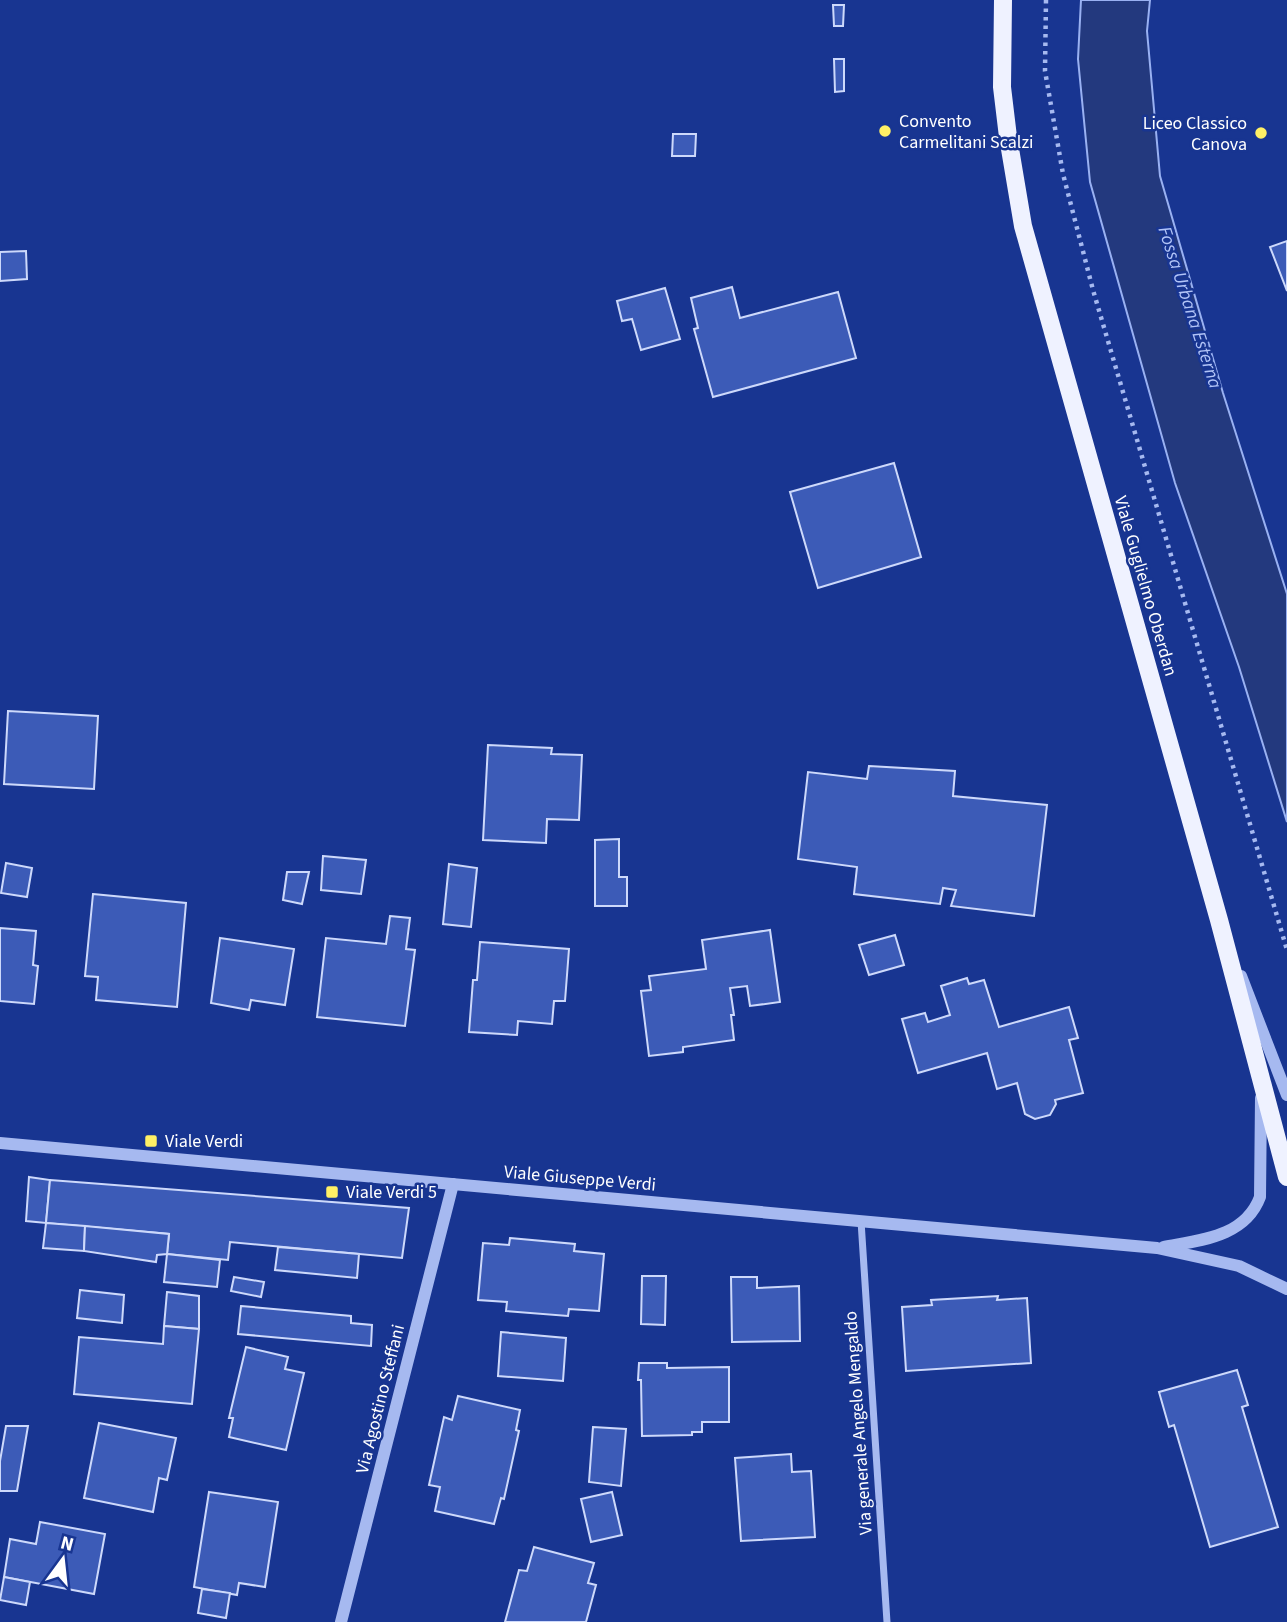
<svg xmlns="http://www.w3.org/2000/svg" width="1287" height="1622" font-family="'Source Sans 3',sans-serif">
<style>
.water{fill:#23397e;stroke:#99b1f2;stroke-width:2}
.building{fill:#3c5bb7;stroke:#cdd9fb;stroke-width:2}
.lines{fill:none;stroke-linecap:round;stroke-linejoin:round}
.path{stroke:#a6b9f0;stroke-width:4.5;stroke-dasharray:3.5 5;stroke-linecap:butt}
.minor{stroke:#a6b9f0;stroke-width:7}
.tertiary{stroke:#a6b9f0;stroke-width:12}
.primary{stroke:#eff2ff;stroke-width:18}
.poi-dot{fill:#fff065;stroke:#183591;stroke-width:2.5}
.labels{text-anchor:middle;stroke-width:5;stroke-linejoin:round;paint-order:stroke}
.poi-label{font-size:18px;fill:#fff;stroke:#183591;text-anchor:start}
.street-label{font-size:18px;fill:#fff;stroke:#183591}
.water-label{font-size:19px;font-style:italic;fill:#b2c4f7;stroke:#183591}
</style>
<rect width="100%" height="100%" fill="#183591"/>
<polygon class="water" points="1081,0 1150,0 1147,31 1160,176 1223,393 1287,594 1287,822 1239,667 1175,483 1090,182 1078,59"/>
<g class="building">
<polygon points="833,5 844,5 843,26 834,26"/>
<polygon points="834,59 844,59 844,91 835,92"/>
<polygon points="673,134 696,134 695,156 672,156"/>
<polygon points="1287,241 1287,291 1270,247"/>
<polygon points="26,251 27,279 0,281 0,252"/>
<polygon points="732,287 740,318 838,292 856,358 713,397 694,329 698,328 691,298"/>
<polygon points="665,288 680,339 641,350 632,319 622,321 617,301"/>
<polygon points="894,463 921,557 818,588 790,492"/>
<polygon points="8,711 98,716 94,789 4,784"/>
<polygon points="488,745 552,748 551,754 582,755 579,820 547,819 546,843 483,840"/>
<polygon points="869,766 955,771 953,796 1047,805 1034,916 951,906 956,890 943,888 940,904 854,894 857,867 798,859 808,772 867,779"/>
<polygon points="619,839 619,877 627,877 627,906 595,906 595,840"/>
<polygon points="323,856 366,860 361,894 321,890"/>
<polygon points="6,863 32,868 27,897 1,893"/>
<polygon points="449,864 477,868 471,927 443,924"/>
<polygon points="287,872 309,872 302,904 283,900"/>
<polygon points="93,894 186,903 177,1007 96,1000 98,977 85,976"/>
<polygon points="390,916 410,918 406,949 415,950 405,1026 317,1017 326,938 386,944"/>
<polygon points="0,928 36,931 33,965 38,966 34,1004 0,1001"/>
<polygon points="770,930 780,1002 750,1006 747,986 730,988 734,1015 731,1015 734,1040 683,1047 683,1052 649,1056 641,991 651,990 649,976 706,969 702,940"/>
<polygon points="895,935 904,965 869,975 859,945"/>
<polygon points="220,938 294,949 285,1005 251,1000 249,1010 211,1003"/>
<polygon points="480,942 569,949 565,1001 554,1001 552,1024 518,1021 517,1035 469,1032 473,980 477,980"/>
<polygon points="967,978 969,984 984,980 999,1027 1069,1007 1078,1038 1069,1040 1083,1093 1055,1100 1056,1104 1050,1115 1035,1119 1025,1114 1017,1083 997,1089 987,1053 918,1073 902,1019 925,1013 928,1022 950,1015 941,986"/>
<polygon points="29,1177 50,1180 46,1223 26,1221"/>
<polygon points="50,1180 409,1208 402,1258 230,1242 228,1260 167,1254 169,1234 46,1223"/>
<polygon points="46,1223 85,1226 84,1251 43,1248"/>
<polygon points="85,1226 169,1234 167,1254 157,1255 156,1262 84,1251"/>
<polygon points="510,1238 575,1244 574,1251 604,1254 599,1311 569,1309 568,1316 506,1311 507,1302 478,1300 483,1243 509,1245"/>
<polygon points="278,1247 359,1254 357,1278 275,1270"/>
<polygon points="167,1254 220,1260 217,1287 164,1282"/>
<polygon points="642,1276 666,1276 665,1325 641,1324"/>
<polygon points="234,1277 264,1282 261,1297 231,1291"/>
<polygon points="731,1277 757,1277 757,1288 799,1286 800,1341 732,1342"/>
<polygon points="80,1290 124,1295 122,1323 77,1318"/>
<polygon points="167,1292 199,1296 199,1329 164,1326"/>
<polygon points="998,1296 997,1300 1027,1298 1031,1363 906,1371 902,1307 932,1305 931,1300"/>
<polygon points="241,1306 351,1316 351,1323 372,1325 371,1346 238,1334"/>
<polygon points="164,1326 199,1329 192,1404 74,1394 79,1337 163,1344"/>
<polygon points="501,1332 566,1338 563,1381 498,1376"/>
<polygon points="246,1347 288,1357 285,1369 304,1373 286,1450 229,1437 233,1418 229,1418"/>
<polygon points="639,1363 667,1363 667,1368 729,1367 729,1422 702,1422 702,1432 692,1432 692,1435 642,1436 641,1380 638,1380"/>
<polygon points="1237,1370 1248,1405 1242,1407 1278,1527 1210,1547 1174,1425 1169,1427 1159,1392"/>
<polygon points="458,1396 520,1410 516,1430 519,1431 504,1499 501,1498 494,1524 435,1511 440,1487 429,1485 444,1417 452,1420"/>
<polygon points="99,1423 176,1438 167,1480 159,1478 153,1512 84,1498"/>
<polygon points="6,1426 28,1426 17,1491 0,1491 0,1461"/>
<polygon points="593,1427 626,1429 621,1486 589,1482"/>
<polygon points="791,1454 792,1472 811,1471 815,1537 741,1541 735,1458"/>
<polygon points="209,1492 278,1502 265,1587 239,1583 237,1595 194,1587"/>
<polygon points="612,1492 622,1535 591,1542 581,1499"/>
<polygon points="40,1522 105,1534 94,1594 4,1577 10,1539 36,1544"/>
<polygon points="534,1547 594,1563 588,1583 596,1585 586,1622 505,1622 519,1570 527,1571"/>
<polygon points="4,1577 30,1582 26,1605 0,1600"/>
<polygon points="202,1589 230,1593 226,1618 198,1613"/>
</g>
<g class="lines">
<polyline class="path" points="1046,0 1045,71 1063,174 1093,290 1287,950"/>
<polyline class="minor" points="861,1221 887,1622"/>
<g class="tertiary">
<polyline points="1241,976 1287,1095"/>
<polyline points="0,1143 1157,1248 1239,1266 1287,1289"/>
<path d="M 1164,1247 C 1201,1240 1245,1237 1260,1197 L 1261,1098"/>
<polyline points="341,1622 453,1184"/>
</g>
<polyline class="primary" points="1003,0 1002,87 1008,137 1023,226 1219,920 1287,1177"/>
</g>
<g class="poi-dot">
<circle cx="885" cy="131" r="7"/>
<circle cx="1261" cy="133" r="7"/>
<rect x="144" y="1134" width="14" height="14" rx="3.5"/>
<rect x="325" y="1185" width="14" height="14" rx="3.5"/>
</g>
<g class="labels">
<g class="poi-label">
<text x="899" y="127">Convento<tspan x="899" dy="21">Carmelitani Scalzi</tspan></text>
<text x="1247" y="129" text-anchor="end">Liceo Classico<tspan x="1247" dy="21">Canova</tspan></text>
<text x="165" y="1147">Viale Verdi</text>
<text x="346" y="1198">Viale Verdi 5</text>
</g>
<g class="street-label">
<text transform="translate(1146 586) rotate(74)" y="6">Viale Guglielmo Oberdan</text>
<text transform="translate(580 1178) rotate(5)" y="6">Viale Giuseppe Verdi</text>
<text transform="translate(380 1399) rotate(-76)" y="6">Via Agostino Steffani</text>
<text transform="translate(858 1423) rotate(-94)" y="6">Via generale Angelo Mengaldo</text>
</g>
<g class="water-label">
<text transform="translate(1191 307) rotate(72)" y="7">Fossa Urbana Esterna</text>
</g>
</g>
<g transform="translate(63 1559) rotate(15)" stroke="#183591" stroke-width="5" paint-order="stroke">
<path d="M0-5L12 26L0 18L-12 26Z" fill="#ffffff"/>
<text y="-10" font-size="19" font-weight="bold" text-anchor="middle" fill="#ffffff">N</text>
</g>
</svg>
